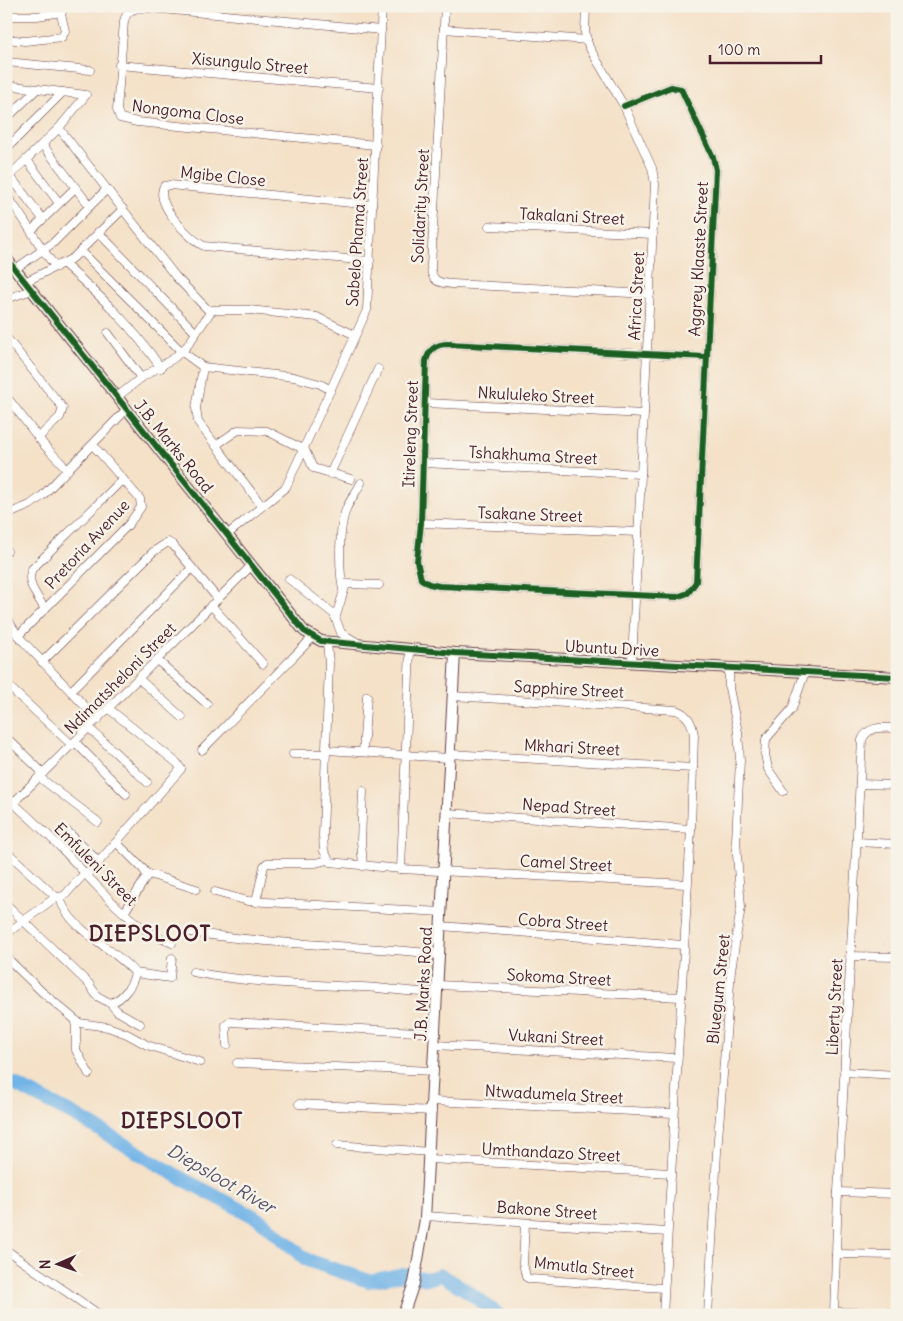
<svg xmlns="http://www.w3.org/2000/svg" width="903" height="1321" font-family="Delius,sans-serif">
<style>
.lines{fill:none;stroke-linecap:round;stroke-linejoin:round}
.river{stroke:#72b4e7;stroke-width:14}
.minor-casing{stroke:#643c43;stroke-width:9}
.tertiary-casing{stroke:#643c43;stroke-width:12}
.minor{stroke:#fff;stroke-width:8}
.tertiary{stroke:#fff;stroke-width:10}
.cycleway-casing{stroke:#f7f3e8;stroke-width:9}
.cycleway{stroke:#1b5e20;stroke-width:6}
.labels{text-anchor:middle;stroke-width:5;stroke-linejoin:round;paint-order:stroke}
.street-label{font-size:16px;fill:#4a1f2b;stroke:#f7f3e8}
.water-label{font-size:18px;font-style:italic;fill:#58536d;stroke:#f7f3e8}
.district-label{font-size:21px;font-weight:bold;letter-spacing:1px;fill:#4a1f2b;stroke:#f7f3e8}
</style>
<rect width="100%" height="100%" fill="#f7f3e8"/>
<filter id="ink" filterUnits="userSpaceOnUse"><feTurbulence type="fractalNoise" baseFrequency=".02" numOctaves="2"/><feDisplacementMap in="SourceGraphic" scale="10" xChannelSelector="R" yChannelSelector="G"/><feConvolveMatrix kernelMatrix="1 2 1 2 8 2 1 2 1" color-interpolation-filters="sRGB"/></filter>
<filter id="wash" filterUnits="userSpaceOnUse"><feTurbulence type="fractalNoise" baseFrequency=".0096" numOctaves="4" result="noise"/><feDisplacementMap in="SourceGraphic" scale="20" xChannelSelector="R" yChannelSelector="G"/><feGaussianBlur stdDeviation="1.12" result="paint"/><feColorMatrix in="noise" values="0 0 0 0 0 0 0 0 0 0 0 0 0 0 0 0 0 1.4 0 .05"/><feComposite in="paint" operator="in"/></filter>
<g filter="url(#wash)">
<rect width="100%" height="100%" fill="#f4e1c8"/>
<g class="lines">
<polyline class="river" points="6,1080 78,1117 181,1178 259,1219 307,1260 369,1281 404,1274 427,1279 441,1275 466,1290 499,1315"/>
</g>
</g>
<g filter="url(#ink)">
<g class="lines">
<defs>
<g id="minor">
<path d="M 445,6 L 431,266 C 431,281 438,283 452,284 L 650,294"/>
<polyline points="586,6 585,33 589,47 624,106 652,168 655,184 632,662"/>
<polyline points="6,16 37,16 62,12"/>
<polyline points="444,29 587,40"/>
<polyline points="6,39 25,41 62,37 65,31 59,6"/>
<polyline points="6,62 90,70"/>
<polyline points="119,65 379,88"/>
<polyline points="6,85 86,95 59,128 6,179"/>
<path d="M 624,106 L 671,87 L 681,89 L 713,157 L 716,170 L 696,582 L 688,593 L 677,597 L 439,586 L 429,584 L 421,579 L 417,561 L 421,523 L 426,361 C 429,349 436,344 448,344 L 706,357"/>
<polyline points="6,119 37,89"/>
<polyline points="59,128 176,277 209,311"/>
<polyline points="42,144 89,205"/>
<path d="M 376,145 L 137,122 L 120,118 L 117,110 L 124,21 C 128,3 148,9 162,9 L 381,30"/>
<polyline points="6,149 63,92"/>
<polyline points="27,160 59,203"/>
<polyline points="10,176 43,219"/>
<path d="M 6,195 C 25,218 37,245 56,267"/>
<polyline points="489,226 653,234"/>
<polyline points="32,230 75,188"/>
<polyline points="98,232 196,333"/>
<polyline points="81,251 181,351 203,367 294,377 320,384 331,390"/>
<path d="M 370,261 L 204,246 C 189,239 154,203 164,186 L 170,185 L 372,205"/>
<path d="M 64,264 C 103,298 131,325 161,368"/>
<polyline points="15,269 53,243 107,189"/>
<polyline points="25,282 73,258 123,209"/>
<polyline points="6,299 32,290"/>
<polyline points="108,333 141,378"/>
<polyline points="6,337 63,408 60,417 38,438"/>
<polyline points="203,367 196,408 198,422 262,506"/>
<polyline points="6,396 44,445 68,470"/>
<polyline points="117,397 141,378 174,358 187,346 212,310 249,310 317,317 355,335"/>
<polyline points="426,403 644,414"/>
<polyline points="216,445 238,430 267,431 305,450 313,468 351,479"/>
<polyline points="424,463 641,474"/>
<polyline points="330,474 378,369"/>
<polyline points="6,515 30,505 42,496 126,410"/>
<polyline points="421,523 638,532"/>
<polyline points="228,534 286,487 367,310 382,6"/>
<polyline points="6,551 7,551"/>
<polyline points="289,579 334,614 341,633 358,643"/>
<path d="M 343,590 C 339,569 338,527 347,507 C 351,499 357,491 361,483"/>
<polyline points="211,605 263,664"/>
<path d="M 45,609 C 38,597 25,583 32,569 L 123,479"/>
<polyline points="336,616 346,584 379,585"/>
<polyline points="6,617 18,636 98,720"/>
<polyline points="18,636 129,524 141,507 140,499 93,445"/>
<polyline points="327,643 329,663 323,836 324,851 330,862 401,869 686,884"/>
<polyline points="157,660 207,704"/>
<polyline points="42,662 153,552 168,542 173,545 218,599"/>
<polyline points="139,679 182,717"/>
<polyline points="6,684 72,745"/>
<polyline points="71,691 192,568"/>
<path d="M 453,696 L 676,710 C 688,714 692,723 694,735 L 691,829 L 663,1315"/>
<polyline points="89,728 147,782"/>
<polyline points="6,737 43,773"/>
<polyline points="75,742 126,794"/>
<polyline points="202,750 313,637"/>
<polyline points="327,750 449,758"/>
<polyline points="363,752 367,696"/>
<polyline points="293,754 326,754"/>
<polyline points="449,754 693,768"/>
<polyline points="39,777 98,822"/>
<polyline points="860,784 897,785"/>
<polyline points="783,791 768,769 765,754 766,739 792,709 805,672"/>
<path d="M 6,796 C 25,814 44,830 62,849 C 96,883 126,926 172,943"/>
<polyline points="6,810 252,565"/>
<polyline points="446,813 691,829"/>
<polyline points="68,832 99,862"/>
<polyline points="857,842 897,844"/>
<polyline points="117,843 144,870 147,876 124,913"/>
<polyline points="6,851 56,897 64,896 85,873"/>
<polyline points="363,866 361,841 363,791"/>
<polyline points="401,869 410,649"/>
<polyline points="146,873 196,889"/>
<polyline points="87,875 181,769 177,763 109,709"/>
<polyline points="215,892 248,901 442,912"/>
<polyline points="256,902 264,866 267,863 316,863 327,860"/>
<path d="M 6,904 L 89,984 L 97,996 L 110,1003 C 122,1000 133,985 135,973 C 113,946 70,932 60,898"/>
<polyline points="441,926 683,945"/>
<path d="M 190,932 C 272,945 356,945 439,954"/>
<polyline points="6,934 56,897"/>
<polyline points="850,956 897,957"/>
<polyline points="6,957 41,991 79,1023 108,1027 127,1034 147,1045 200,1062"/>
<path d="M 193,972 C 248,983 304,984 361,987 C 387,988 411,993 437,992"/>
<polyline points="135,973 170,978 172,958"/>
<polyline points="438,985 680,997"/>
<polyline points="110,1003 117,1011 140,1024"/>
<polyline points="76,1021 76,1050 89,1074"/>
<polyline points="227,1045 226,1025 230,1022 436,1033"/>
<polyline points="435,1045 676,1058"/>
<polyline points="237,1063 434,1071"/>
<polyline points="844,1072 897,1075"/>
<polyline points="433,1101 673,1113"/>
<polyline points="299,1104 432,1111"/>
<polyline points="337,1145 430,1152"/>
<polyline points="430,1159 670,1173"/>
<polyline points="838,1192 897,1194"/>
<polyline points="425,1216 667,1232"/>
<polyline points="525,1223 523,1263 526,1277 530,1279 664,1288"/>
<polyline points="6,1250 100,1315"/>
<polyline points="836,1254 897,1255"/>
<polyline points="834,1312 897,1313"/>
<polyline points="708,1315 717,1152 731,970 741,907 736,841 740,760 738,732 729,688 729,668"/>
<path d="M 834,1315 L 838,1192 L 862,740 C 868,725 884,728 897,728"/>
</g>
<g id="tertiary">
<polyline points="6,258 304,631 321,641 455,653 897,677"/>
<polyline points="403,1315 414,1283 425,1219 455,653"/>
</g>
</defs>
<use href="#minor" class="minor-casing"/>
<use href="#tertiary" class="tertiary-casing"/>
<use href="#minor" class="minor"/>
<use href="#tertiary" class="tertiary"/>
<defs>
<g id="cycleway">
<path d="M 624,106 L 671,87 L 681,89 L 713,157 L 716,170 L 696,582 L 688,593 L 677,597 L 439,586 L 429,584 L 421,579 L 417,561 L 421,523 L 426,361 C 429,349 436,344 448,344 L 706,357"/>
<polyline points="6,258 304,631 321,641 455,653 897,677"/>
</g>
</defs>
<use href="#cycleway" class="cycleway-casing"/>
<use href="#cycleway" class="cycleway"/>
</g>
</g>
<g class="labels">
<g class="street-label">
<text transform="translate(250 63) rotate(5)" y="6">Xisungulo Street</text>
<text transform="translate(188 112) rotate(7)" y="6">Nongoma Close</text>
<text transform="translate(223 176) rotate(6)" y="6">Mgibe Close</text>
<text transform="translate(420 206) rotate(-87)" y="6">Solidarity Street</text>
<text transform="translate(572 216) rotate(3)" y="6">Takalani Street</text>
<text transform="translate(357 232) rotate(-86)" y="6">Sabelo Phama Street</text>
<text transform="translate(698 259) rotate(-87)" y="6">Aggrey Klaaste Street</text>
<text transform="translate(636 296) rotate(-87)" y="6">Africa Street</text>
<text transform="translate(536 395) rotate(3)" y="6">Nkululeko Street</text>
<text transform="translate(410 434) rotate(-88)" y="6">Itireleng Street</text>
<text transform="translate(174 446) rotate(51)" y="6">J.B. Marks Road</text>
<text transform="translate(533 455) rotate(3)" y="6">Tshakhuma Street</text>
<text transform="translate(530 514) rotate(2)" y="6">Tsakane Street</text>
<text transform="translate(87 544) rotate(-47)" y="6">Pretoria Avenue</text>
<text transform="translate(612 648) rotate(3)" y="6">Ubuntu Drive</text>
<text transform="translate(120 678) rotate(-45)" y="6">Ndimatsheloni Street</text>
<text transform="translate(569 689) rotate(3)" y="6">Sapphire Street</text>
<text transform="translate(572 747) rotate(3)" y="6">Mkhari Street</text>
<text transform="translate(569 807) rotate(4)" y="6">Nepad Street</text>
<text transform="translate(566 863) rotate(3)" y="6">Camel Street</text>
<text transform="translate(96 864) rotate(45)" y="6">Emfuleni Street</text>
<text transform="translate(563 922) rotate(4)" y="6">Cobra Street</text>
<text transform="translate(559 977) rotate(3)" y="6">Sokoma Street</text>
<text transform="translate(423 984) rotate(-87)" y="6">J.B. Marks Road</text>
<text transform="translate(718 989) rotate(-84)" y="6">Bluegum Street</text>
<text transform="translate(834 1007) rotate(-87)" y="6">Liberty Street</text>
<text transform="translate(556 1037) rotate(3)" y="6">Vukani Street</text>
<text transform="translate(554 1094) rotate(3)" y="6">Ntwadumela Street</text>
<text transform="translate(551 1152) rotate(3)" y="6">Umthandazo Street</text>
<text transform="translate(547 1210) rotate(4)" y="6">Bakone Street</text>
<text transform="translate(584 1267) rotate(6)" y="6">Mmutla Street</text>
</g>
<g class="water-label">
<text transform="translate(221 1179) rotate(30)" y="6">Diepsloot River</text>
</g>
<g class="district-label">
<text x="150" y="941">DIEPSLOOT</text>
<text x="182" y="1128">DIEPSLOOT</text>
</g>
</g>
<rect width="903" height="1321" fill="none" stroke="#f7f3e8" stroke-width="25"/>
<g transform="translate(58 1264) rotate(268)" stroke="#f7f3e8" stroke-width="4" paint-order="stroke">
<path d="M0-4L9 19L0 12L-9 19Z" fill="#4a1f2b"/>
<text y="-8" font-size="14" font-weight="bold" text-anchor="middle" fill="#4a1f2b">N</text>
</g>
<path d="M710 55v8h111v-8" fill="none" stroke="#4a1f2b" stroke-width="2.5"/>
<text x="718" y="55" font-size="15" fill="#4a1f2b" stroke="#f7f3e8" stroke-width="4" paint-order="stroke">100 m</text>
</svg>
